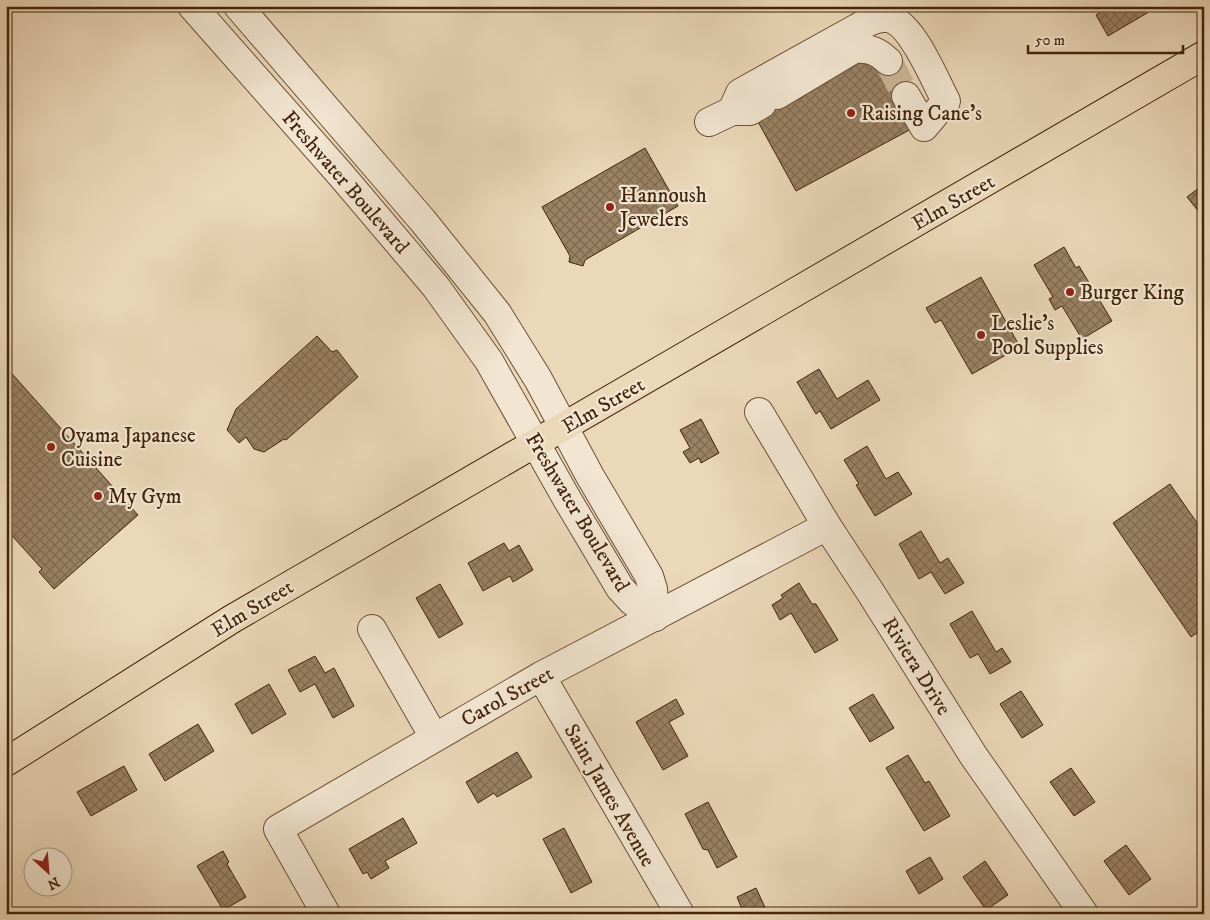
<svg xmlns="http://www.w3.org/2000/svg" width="1210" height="920" font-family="'IM FELL DW Pica',serif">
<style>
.building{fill:url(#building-cross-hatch);stroke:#43240b}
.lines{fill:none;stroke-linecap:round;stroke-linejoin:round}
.minor-tunnel{stroke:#c9b496;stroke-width:28;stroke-dasharray:28 14;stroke-linecap:butt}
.minor-casing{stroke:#6d5136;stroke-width:30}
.major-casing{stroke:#43240b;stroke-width:30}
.minor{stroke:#f2e6d2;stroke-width:28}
.major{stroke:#ebd8b9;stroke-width:28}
.poi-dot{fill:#8f2418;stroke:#f2e6d2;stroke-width:2}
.labels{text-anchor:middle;stroke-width:4.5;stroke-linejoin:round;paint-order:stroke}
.poi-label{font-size:21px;fill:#43240b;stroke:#f2e6d2;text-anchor:start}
.street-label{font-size:21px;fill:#43240b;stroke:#f2e6d2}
</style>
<defs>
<pattern id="building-cross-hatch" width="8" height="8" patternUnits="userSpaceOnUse" patternTransform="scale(1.25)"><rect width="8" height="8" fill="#9a8265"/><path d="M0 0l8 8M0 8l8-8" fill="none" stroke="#7f6a51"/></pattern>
</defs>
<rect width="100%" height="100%" fill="#ebd8b9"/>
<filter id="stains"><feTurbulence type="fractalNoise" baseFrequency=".004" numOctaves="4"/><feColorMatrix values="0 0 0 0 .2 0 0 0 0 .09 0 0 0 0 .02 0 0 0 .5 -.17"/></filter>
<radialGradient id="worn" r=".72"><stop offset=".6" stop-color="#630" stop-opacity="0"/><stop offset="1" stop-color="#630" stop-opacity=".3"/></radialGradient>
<g class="building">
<polygon points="1111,6 1159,6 1108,36 1096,15"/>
<polygon points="874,55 915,127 796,191 756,118"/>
<polygon points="645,148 678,206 585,260 583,266 569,262 570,256 542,207"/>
<polygon points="1204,184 1204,218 1187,197"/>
<polygon points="1064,247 1076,268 1079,266 1112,321 1082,339 1062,306 1055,310 1049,299 1053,297 1034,265"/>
<polygon points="981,277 1020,347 972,374 941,320 935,323 926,308"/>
<polygon points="317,336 332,352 337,350 358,377 286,440 284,439 264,452 254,449 246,437 239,443 227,430 236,409"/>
<polygon points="6,367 138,515 54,589 39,572 42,569 6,529"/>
<polygon points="819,369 837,399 868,380 880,400 831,429 820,411 816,414 797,382"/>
<polygon points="701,419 719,453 701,463 699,458 690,463 683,452 690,448 680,430"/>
<polygon points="867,446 886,479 898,472 912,494 875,516 856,485 859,484 844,460"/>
<polygon points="1170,484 1204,533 1204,628 1191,637 1113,523"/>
<polygon points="921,531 940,563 948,558 964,583 945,594 931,572 919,579 899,544"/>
<polygon points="504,543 509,551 519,545 533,570 513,582 510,576 483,591 468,563"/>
<polygon points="799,583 812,604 816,604 838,640 815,653 791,613 780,620 772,605 783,598 781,595"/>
<polygon points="440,584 463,624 439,638 416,598"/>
<polygon points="972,611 996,652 1002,648 1011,662 990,674 978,654 970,658 950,624"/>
<polygon points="315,656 325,673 334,668 354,706 333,718 315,684 300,692 288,670"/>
<polygon points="269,684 286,714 252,734 235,704"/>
<polygon points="1021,691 1043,725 1022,738 1000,704"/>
<polygon points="873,694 894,728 870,742 849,708"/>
<polygon points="676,699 684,714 669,722 688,756 663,770 636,722"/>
<polygon points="198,724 214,751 165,781 149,754"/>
<polygon points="517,752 532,777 497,797 494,793 478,803 466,782"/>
<polygon points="908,755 925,783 929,781 950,816 924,831 886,768"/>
<polygon points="124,766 137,790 91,816 77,792"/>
<polygon points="1071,768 1095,802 1074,816 1050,782"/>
<polygon points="708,802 737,857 717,868 708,850 703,849 685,814"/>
<polygon points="403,818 417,843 385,861 389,868 371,879 367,872 363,874 349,849"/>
<polygon points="564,828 592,882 571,893 543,839"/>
<polygon points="1126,845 1151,879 1129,895 1104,861"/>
<polygon points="223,851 229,862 227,864 246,897 223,910 197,866"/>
<polygon points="930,857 943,879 919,894 906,871"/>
<polygon points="985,861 1008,895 986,910 963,877"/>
<polygon points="756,888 768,914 744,914 737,897"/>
<polygon points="786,910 803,913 803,914 785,914"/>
</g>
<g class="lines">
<polyline class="minor-tunnel" points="888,61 906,96"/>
<defs>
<g id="minor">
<polyline points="192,6 341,175 436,287 489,361 567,499 620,588 632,601 655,617"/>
<polyline points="238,6 423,221 497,313 538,379 590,476 649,576 653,589 655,617"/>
<path d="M 777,95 L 854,49 C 870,48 877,51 888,61"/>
<path d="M 732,111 L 740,93 L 857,28 C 866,23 876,17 886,18 C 911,19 935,81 946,101 L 924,127 L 906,96"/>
<polyline points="709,122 732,111 750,111 762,104"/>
<polyline points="759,412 827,526 871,593 973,755 1084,914"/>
<polyline points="372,629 434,737"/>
<polyline points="541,676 680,914"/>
<polyline points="326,914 278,829 541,676 827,526"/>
</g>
<polyline id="major" points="6,762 232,619 1204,55"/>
</defs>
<use href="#minor" class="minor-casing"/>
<use href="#major" class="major-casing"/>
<use href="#minor" class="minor"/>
<use href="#major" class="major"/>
</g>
<g class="poi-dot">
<circle cx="851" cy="113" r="5"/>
<circle cx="610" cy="207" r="5"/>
<circle cx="1070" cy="292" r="5"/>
<circle cx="981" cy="335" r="5"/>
<circle cx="51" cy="447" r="5"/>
<circle cx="98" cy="496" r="5"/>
</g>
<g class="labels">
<g class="poi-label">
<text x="861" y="120">Raising Cane's</text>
<text x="620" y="202">Hannoush<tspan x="620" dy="24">Jewelers</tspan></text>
<text x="1080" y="299">Burger King</text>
<text x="991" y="330">Leslie's<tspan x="991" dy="24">Pool Supplies</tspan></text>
<text x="61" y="442">Oyama Japanese<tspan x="61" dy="24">Cuisine</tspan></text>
<text x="108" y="503">My Gym</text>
</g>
<g class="street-label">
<text transform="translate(346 182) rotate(49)" y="7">Freshwater Boulevard</text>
<text transform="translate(953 202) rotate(-30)" y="7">Elm Street</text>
<text transform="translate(603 405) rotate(-30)" y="7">Elm Street</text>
<text transform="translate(578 512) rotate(59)" y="7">Freshwater Boulevard</text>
<text transform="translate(252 608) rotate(-31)" y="7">Elm Street</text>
<text transform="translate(917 666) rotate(58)" y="7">Riviera Drive</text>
<text transform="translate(507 696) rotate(-29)" y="7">Carol Street</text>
<text transform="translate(610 795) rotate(60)" y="7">Saint James Avenue</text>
</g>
</g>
<rect width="1210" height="920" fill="none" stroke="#ebd8b9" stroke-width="25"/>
<rect x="8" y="8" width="1195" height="905" fill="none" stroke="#43240b" stroke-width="2.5"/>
<rect x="12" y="12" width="1185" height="895" fill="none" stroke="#43240b"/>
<g transform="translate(48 872) rotate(154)"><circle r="24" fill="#f2e6d2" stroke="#ac9882"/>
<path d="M0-4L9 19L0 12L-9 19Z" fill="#8f2418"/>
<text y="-8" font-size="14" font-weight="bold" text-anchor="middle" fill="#43240b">N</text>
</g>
<path d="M1028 45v8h155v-8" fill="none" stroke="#43240b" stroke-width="2.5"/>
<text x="1035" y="45" font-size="15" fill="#43240b" stroke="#f2e6d2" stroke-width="4" paint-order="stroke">50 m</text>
<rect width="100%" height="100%" filter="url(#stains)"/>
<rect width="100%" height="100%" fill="url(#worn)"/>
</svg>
